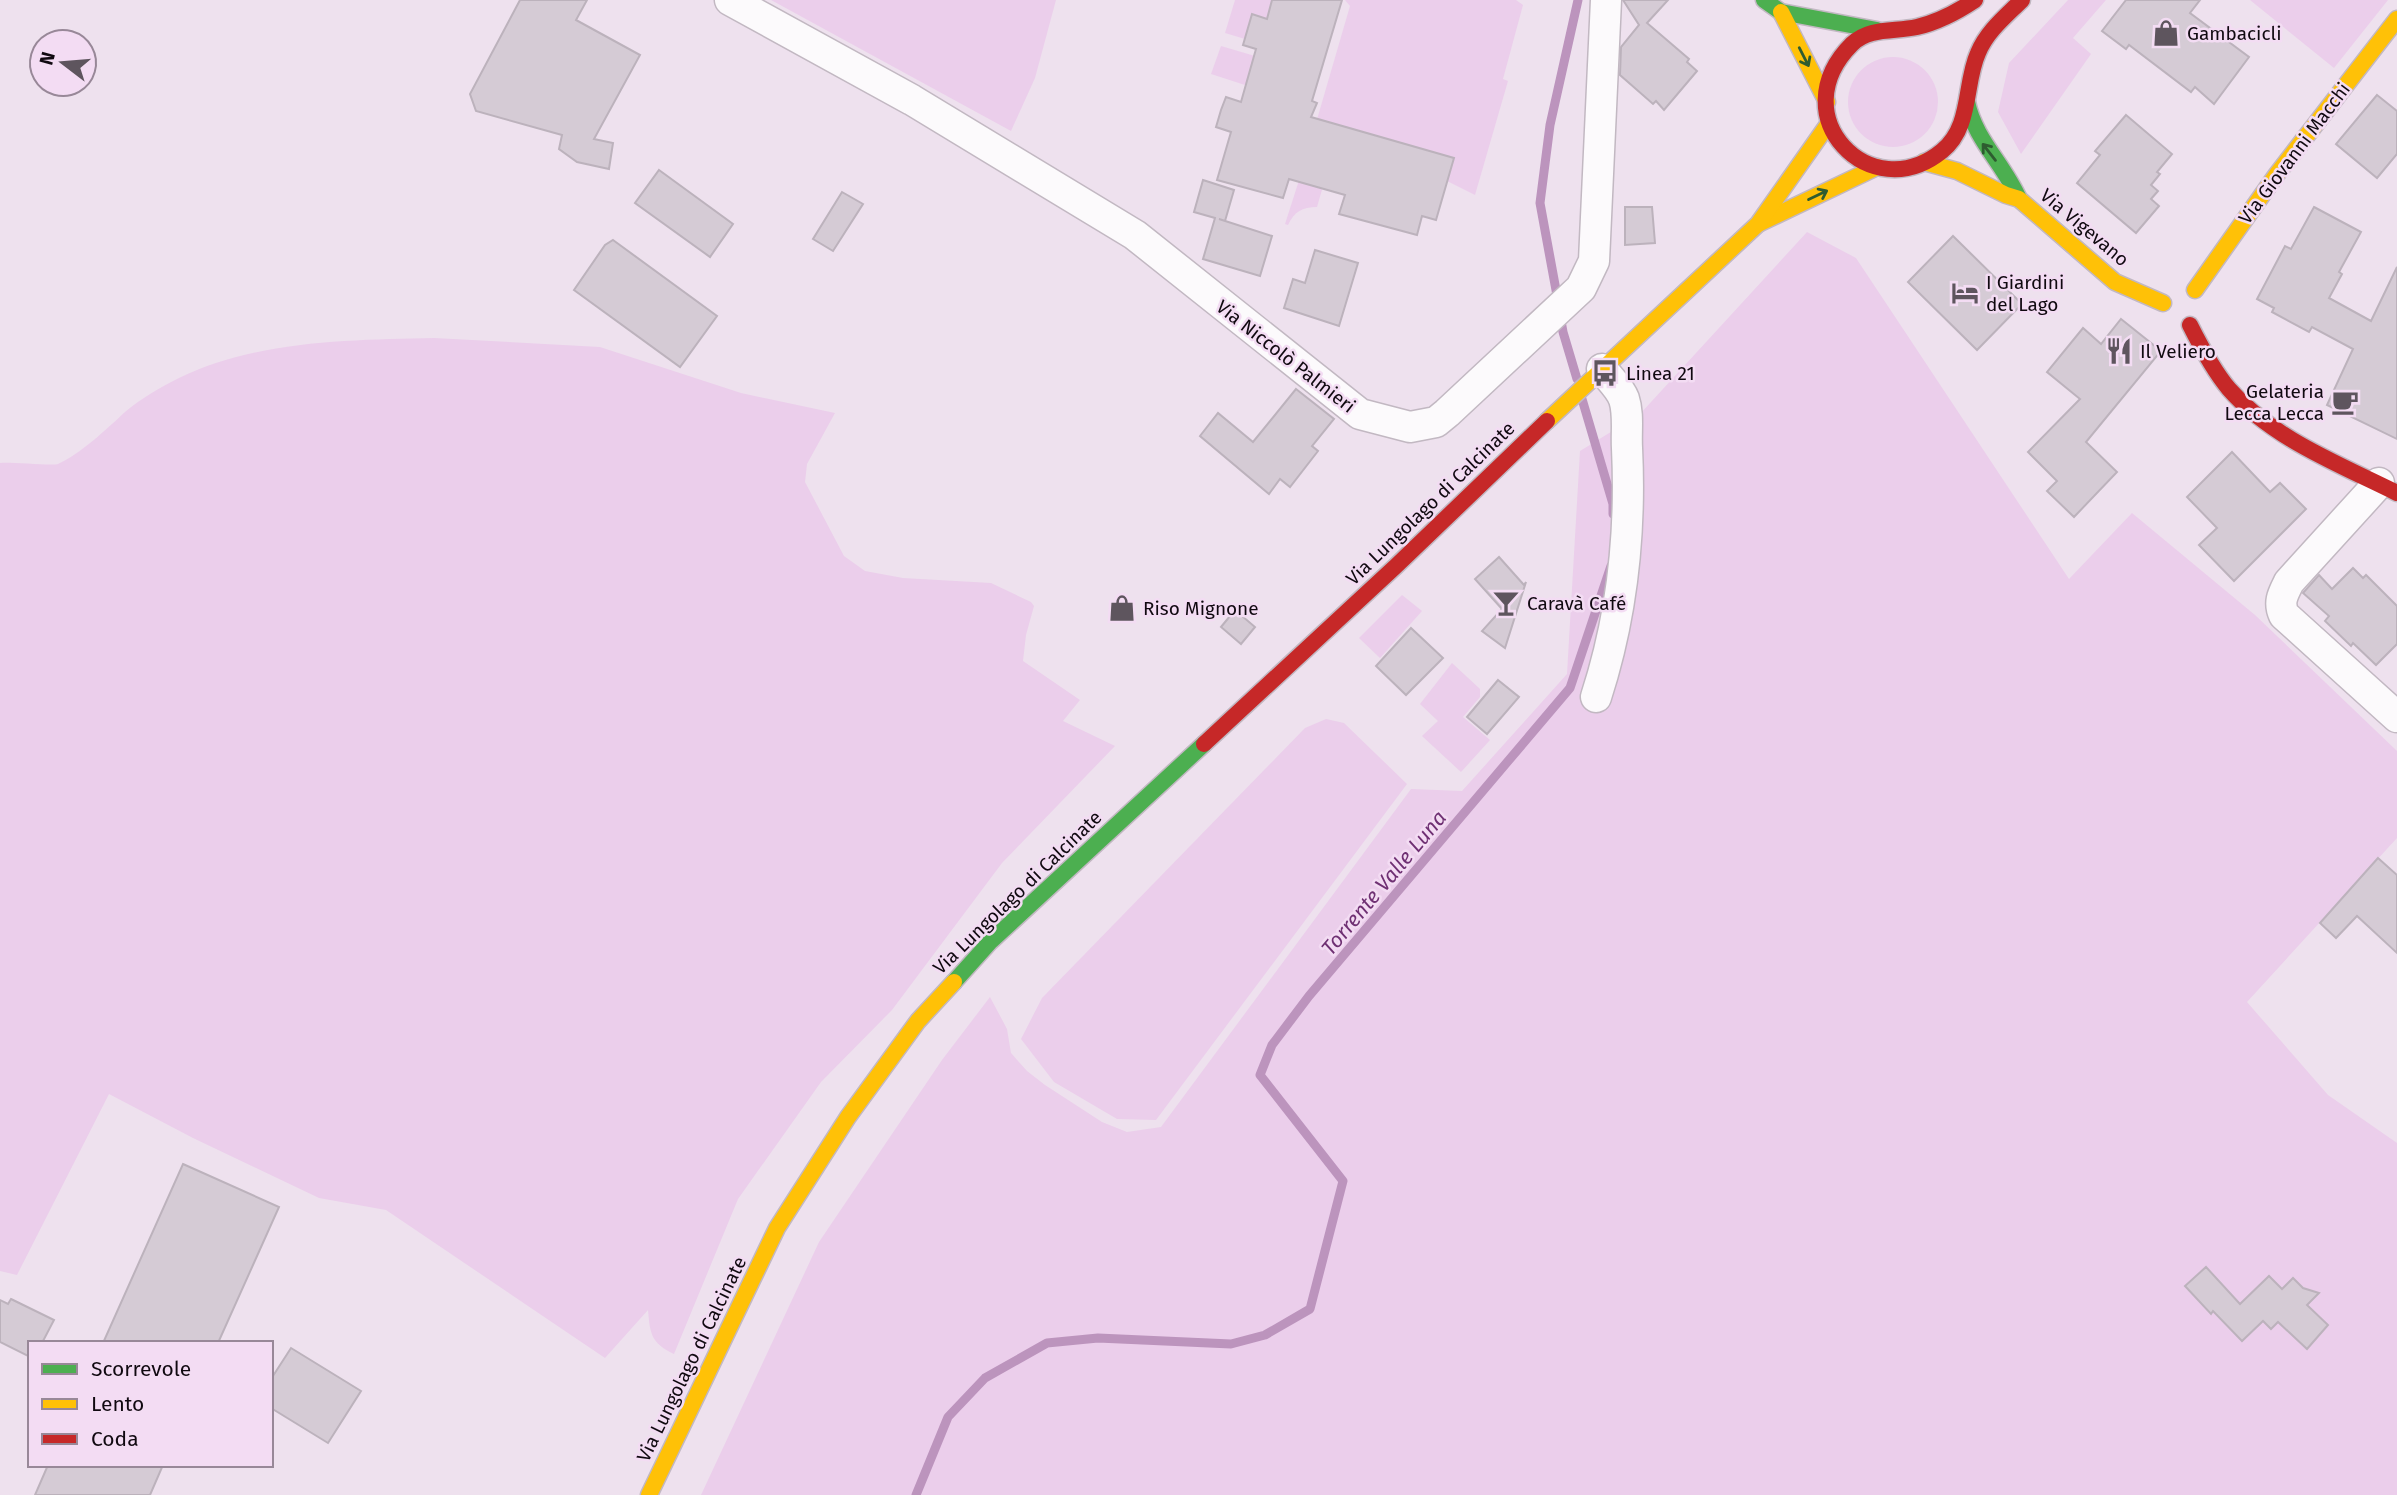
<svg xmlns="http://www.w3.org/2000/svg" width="2397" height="1495" font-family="'Fira Sans',sans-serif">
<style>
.green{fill:#ebceeb}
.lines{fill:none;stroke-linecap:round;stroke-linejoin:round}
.stream{stroke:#bc94bd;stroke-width:9}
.building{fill:#d5cbd5;stroke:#bcb2bc;stroke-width:2}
.street-casing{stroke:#c2b8c2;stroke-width:33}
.fast-casing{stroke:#c2b8c2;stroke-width:19}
.slow-casing{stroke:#c2b8c2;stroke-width:19}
.jam-casing{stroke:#c2b8c2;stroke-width:19}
.street{stroke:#fcfafc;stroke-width:30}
.fast{stroke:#4caf50;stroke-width:16}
.slow{stroke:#ffc107;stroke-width:16}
.jam{stroke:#c62828;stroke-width:16}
.oneway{stroke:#2e5c30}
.labels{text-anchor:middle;stroke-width:5;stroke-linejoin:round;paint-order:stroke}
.poi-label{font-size:19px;fill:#100910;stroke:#f3dcf3;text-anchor:start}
.street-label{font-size:19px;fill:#100910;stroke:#f3dcf3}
.water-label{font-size:21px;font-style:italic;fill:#6f3073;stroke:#f3dcf3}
</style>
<rect width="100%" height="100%" fill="#eee1ee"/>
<g class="green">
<polygon points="771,0 1056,0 1035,78 1011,131"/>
<polygon points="1235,0 1280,0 1272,2 1267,19 1252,14 1245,39 1225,33"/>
<path d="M 1345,0 L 1516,0 L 1523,5 L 1503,79 L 1508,81 L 1475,195 L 1447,181 L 1453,158 L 1346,127 L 1339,131 L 1317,207 C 1302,207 1294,212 1288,225 L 1285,224 L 1302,171 L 1350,6 Z"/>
<polygon points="2068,0 2106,0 2073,38 2091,54 2021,154 1998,112 2009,63"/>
<polygon points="2250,0 2388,0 2334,68"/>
<polygon points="1221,46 1255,56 1255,84 1247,82 1245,85 1211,74"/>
<circle cx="1893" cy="102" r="45"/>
<polygon points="1807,232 1856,258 2069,579 2132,513 2255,615 2397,751 2397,838 2247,1002 2328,1095 2397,1143 2397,1495 701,1495 819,1242 942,1060 990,997 1007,1029 1011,1053 1027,1071 1045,1085 1102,1122 1127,1132 1161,1127 1411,789 1462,791 1567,674 1580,451 1640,414"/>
<path d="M 434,338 L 600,347 L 741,393 L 835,413 L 807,464 L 805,482 L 844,556 L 865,571 L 903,578 L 991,583 L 1031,602 L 1034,606 L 1026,635 L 1023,661 L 1080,700 L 1063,721 L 1115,746 L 1002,863 L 892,1010 L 821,1082 L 738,1199 L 674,1354 C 651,1343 650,1334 648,1310 L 605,1358 L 386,1210 L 319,1198 L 193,1138 L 109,1094 L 17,1275 L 0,1271 L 0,463 C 11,462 53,466 58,464 C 79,455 108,428 125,412 C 140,399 161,387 179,378 C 257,340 350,340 434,338 Z"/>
<polygon points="1402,595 1422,611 1380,658 1359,638"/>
<polygon points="1452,663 1480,689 1480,697 1463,717 1490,740 1461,772 1422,736 1438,721 1420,704"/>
<polygon points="1326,719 1344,723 1407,784 1156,1120 1117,1119 1054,1082 1021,1039 1042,998 1305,728"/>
</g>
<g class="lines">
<g class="stream">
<polyline points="1558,301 1540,203 1550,125 1578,0"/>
<polyline points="1560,315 1563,332 1577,379"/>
<polyline points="1582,399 1613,504 1613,514"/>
<polyline points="916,1495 948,1417 985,1378 1047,1343 1098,1338 1231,1344 1265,1335 1310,1309 1343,1181 1260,1075 1272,1045 1309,996 1570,688 1611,566"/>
</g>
</g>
<g class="building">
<polygon points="520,0 587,0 576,20 640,55 594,139 613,143 609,169 577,162 559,149 562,135 476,111 470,94"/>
<polygon points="1272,0 1342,0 1312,101 1317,103 1311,117 1454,158 1436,220 1422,216 1417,235 1339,214 1345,195 1289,179 1283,198 1217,180 1231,132 1216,127 1221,110 1226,97 1241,102 1256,49 1243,45 1252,14 1267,19"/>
<polygon points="1623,0 1668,0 1647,23 1689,59 1687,62 1697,71 1664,110 1656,101 1653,104 1620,75 1621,47 1639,25"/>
<polygon points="2126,0 2200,0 2190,13 2249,57 2214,104 2195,87 2191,92 2129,45 2126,49 2102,31"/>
<polygon points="2377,95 2397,111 2397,154 2377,178 2336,144"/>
<polygon points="2126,115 2172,154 2157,172 2160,174 2151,185 2158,191 2151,199 2159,206 2136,233 2077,183 2100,155 2095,151"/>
<polygon points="659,170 733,224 710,257 635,203"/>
<polygon points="1203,180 1234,190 1225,221 1219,219 1272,236 1260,276 1203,259 1215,218 1194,212"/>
<polygon points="842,192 863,204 833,251 813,239"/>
<polygon points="1625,207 1652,207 1655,243 1625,245"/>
<polygon points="2314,207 2361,232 2339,272 2342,274 2329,298 2371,321 2397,267 2397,439 2327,405 2353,349 2312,327 2309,332 2272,312 2274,308 2257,299 2285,246 2291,249"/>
<polygon points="1953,236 2022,304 1977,350 1908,282"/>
<polygon points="613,240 717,316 680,367 574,290 605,245"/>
<polygon points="1315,250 1358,263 1339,326 1284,308 1293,279 1305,283"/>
<polygon points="2121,319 2161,351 2086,442 2117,472 2074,517 2047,491 2057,481 2028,452 2080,399 2047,372 2083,328 2101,344"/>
<polygon points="1296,389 1334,419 1312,446 1318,451 1290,487 1280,479 1269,494 1200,436 1218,413 1253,442"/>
<polygon points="2232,452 2270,492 2280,483 2306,509 2234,581 2199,545 2217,528 2187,497"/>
<polygon points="1499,557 1524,585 1526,582 1505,648 1482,631 1502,609 1475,579"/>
<polygon points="2353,568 2363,578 2366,575 2397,606 2397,644 2376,665 2353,643 2351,646 2325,621 2329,616 2303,593 2319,575 2332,589"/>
<polygon points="1235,610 1255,627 1241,644 1221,627"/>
<polygon points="1411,628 1443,658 1406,695 1376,666"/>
<polygon points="1498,680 1519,697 1487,734 1467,717"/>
<polygon points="2378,858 2397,875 2397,953 2357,916 2336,938 2320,923"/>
<polygon points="183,1164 279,1207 218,1343 103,1343"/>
<polygon points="2206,1267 2240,1304 2269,1276 2282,1289 2293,1278 2303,1288 2319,1293 2307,1305 2328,1325 2307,1349 2278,1322 2271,1329 2263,1321 2242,1341 2213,1311 2211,1314 2185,1286"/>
<polygon points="11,1299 54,1320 42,1343 30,1343 30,1357 0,1342 0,1300 8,1304"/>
<polygon points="291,1348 361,1391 328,1443 271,1408 271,1379"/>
<polygon points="48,1465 163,1465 150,1495 35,1495"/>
</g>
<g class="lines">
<defs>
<g id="street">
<polyline points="730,0 912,100 1135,235 1360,414 1410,427 1436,422 1447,413 1581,288 1594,261 1606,0"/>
<path d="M 2379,483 L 2289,582 C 2283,594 2278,602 2284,615 L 2397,717"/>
<path d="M 1596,697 C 1622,617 1631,531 1627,448 C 1626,432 1629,414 1624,399 C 1620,388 1609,378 1602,369"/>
</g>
<g id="fast">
<polyline points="1764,0 1781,12 1877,30"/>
<path d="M 1967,102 C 1975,140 2004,164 2019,199"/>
<polyline points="954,982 990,942 1204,744"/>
</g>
<g id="slow">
<polyline points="1781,12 1827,102"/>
<polyline points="1924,162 1957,171 2006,195 2019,199 2115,282 2163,303"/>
<polyline points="1760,223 1877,167"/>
<polyline points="2195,290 2277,174 2397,19"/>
<polyline points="1547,421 1758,224 1829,123"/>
<polyline points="649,1495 777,1228 848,1117 918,1021 954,982"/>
</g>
<g id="jam">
<path d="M 1975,0 C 1957,12 1938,22 1917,27 C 1895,32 1869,27 1852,44 C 1780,116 1871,209 1942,151 C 1972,127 1964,84 1978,53 C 1987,31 2006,16 2022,0"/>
<path d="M 2190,325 C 2201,347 2213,370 2229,389 C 2273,439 2339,464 2397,493"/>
<polyline points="1204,744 1396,566 1547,421"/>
</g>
</defs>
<use href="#street" class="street-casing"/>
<use href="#fast" class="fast-casing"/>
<use href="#slow" class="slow-casing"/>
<use href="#jam" class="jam-casing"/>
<use href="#street" class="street"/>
<use href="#fast" class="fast"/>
<use href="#slow" class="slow"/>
<use href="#jam" class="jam"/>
</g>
<defs><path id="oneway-shaft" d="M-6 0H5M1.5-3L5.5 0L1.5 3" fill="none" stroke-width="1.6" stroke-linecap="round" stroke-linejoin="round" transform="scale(1.75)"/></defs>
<g class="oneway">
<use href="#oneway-shaft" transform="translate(1804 57) rotate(63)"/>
<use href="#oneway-shaft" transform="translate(1989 152) rotate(-128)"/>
<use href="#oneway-shaft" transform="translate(1818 195) rotate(-26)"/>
</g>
<defs>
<symbol id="shop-bare" viewBox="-9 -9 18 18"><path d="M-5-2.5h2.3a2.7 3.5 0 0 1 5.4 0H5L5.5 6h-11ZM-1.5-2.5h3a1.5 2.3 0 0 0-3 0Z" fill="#5e555e" stroke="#f3dcf3" stroke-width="2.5" paint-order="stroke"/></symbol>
<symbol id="hotel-bare" viewBox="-9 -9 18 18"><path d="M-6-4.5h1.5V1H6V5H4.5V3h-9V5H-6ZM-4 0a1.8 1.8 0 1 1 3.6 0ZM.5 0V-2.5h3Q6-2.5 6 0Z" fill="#5e555e" stroke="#f3dcf3" stroke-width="2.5" paint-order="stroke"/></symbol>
<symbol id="restaurant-bare" viewBox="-9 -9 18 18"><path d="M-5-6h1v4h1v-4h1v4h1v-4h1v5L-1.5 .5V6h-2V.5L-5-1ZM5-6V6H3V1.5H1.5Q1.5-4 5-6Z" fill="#5e555e" stroke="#f3dcf3" stroke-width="2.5" paint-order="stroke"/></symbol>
<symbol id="bus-bare" viewBox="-9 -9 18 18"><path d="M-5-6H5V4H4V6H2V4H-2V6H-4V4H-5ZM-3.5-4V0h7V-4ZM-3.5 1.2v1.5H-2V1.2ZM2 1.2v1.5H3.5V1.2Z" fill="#5e555e" stroke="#f3dcf3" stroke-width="2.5" paint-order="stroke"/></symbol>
<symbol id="cafe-bare" viewBox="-9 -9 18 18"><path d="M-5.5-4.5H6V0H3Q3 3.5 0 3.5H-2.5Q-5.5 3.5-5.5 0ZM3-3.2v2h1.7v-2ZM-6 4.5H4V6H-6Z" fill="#5e555e" stroke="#f3dcf3" stroke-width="2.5" paint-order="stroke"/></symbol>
<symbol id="bar-bare" viewBox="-9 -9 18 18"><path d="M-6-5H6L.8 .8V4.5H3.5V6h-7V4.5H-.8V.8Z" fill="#5e555e" stroke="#f3dcf3" stroke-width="2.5" paint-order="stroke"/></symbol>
</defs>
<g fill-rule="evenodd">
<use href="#shop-bare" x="2147" y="14" width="38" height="38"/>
<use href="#hotel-bare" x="1946" y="274" width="38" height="38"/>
<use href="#restaurant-bare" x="2100" y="332" width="38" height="38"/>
<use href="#bus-bare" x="1586" y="354" width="38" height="38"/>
<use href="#cafe-bare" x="2326" y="383" width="38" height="38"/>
<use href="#bar-bare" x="1487" y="584" width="38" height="38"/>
<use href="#shop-bare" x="1103" y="589" width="38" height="38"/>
</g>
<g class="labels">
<g class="poi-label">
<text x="2187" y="40">Gambacicli</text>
<text x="1986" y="289">I Giardini<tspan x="1986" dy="22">del Lago</tspan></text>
<text x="2140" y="358">Il Veliero</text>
<text x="1626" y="380">Linea 21</text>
<text x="2324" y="398" text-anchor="end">Gelateria<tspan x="2324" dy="22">Lecca Lecca</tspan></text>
<text x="1527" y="610">Caravà Café</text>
<text x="1143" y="615">Riso Mignone</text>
</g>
<g class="street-label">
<text transform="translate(2294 153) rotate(-53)" y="7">Via Giovanni Macchi</text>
<text transform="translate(2085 227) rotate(40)" y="7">Via Vigevano</text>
<text transform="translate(1286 356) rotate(38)" y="7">Via Niccolò Palmieri</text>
<text transform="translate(1430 503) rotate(-44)" y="7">Via Lungolago di Calcinate</text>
<text transform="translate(1017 892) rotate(-44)" y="7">Via Lungolago di Calcinate</text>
<text transform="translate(691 1359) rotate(-64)" y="7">Via Lungolago di Calcinate</text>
</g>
<g class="water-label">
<text transform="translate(1384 883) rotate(-50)" y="7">Torrente Valle Luna</text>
</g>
</g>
<rect x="28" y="1341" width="245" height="126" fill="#f3dcf3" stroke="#988898" stroke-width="2"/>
<rect x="42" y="1364" width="35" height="10" fill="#4caf50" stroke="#988898" stroke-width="2"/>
<text x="91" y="1376" font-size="21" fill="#100910">Scorrevole</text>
<rect x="42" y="1399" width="35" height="10" fill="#ffc107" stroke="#988898" stroke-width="2"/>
<text x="91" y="1411" font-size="21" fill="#100910">Lento</text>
<rect x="42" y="1434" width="35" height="10" fill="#c62828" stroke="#988898" stroke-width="2"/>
<text x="91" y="1446" font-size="21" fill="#100910">Coda</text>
<g transform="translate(63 63) rotate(286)"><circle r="33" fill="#f3dcf3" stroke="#988898" stroke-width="2"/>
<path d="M0-5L12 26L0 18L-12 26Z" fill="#5e555e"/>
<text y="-10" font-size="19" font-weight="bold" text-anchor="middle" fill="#100910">N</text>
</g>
</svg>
